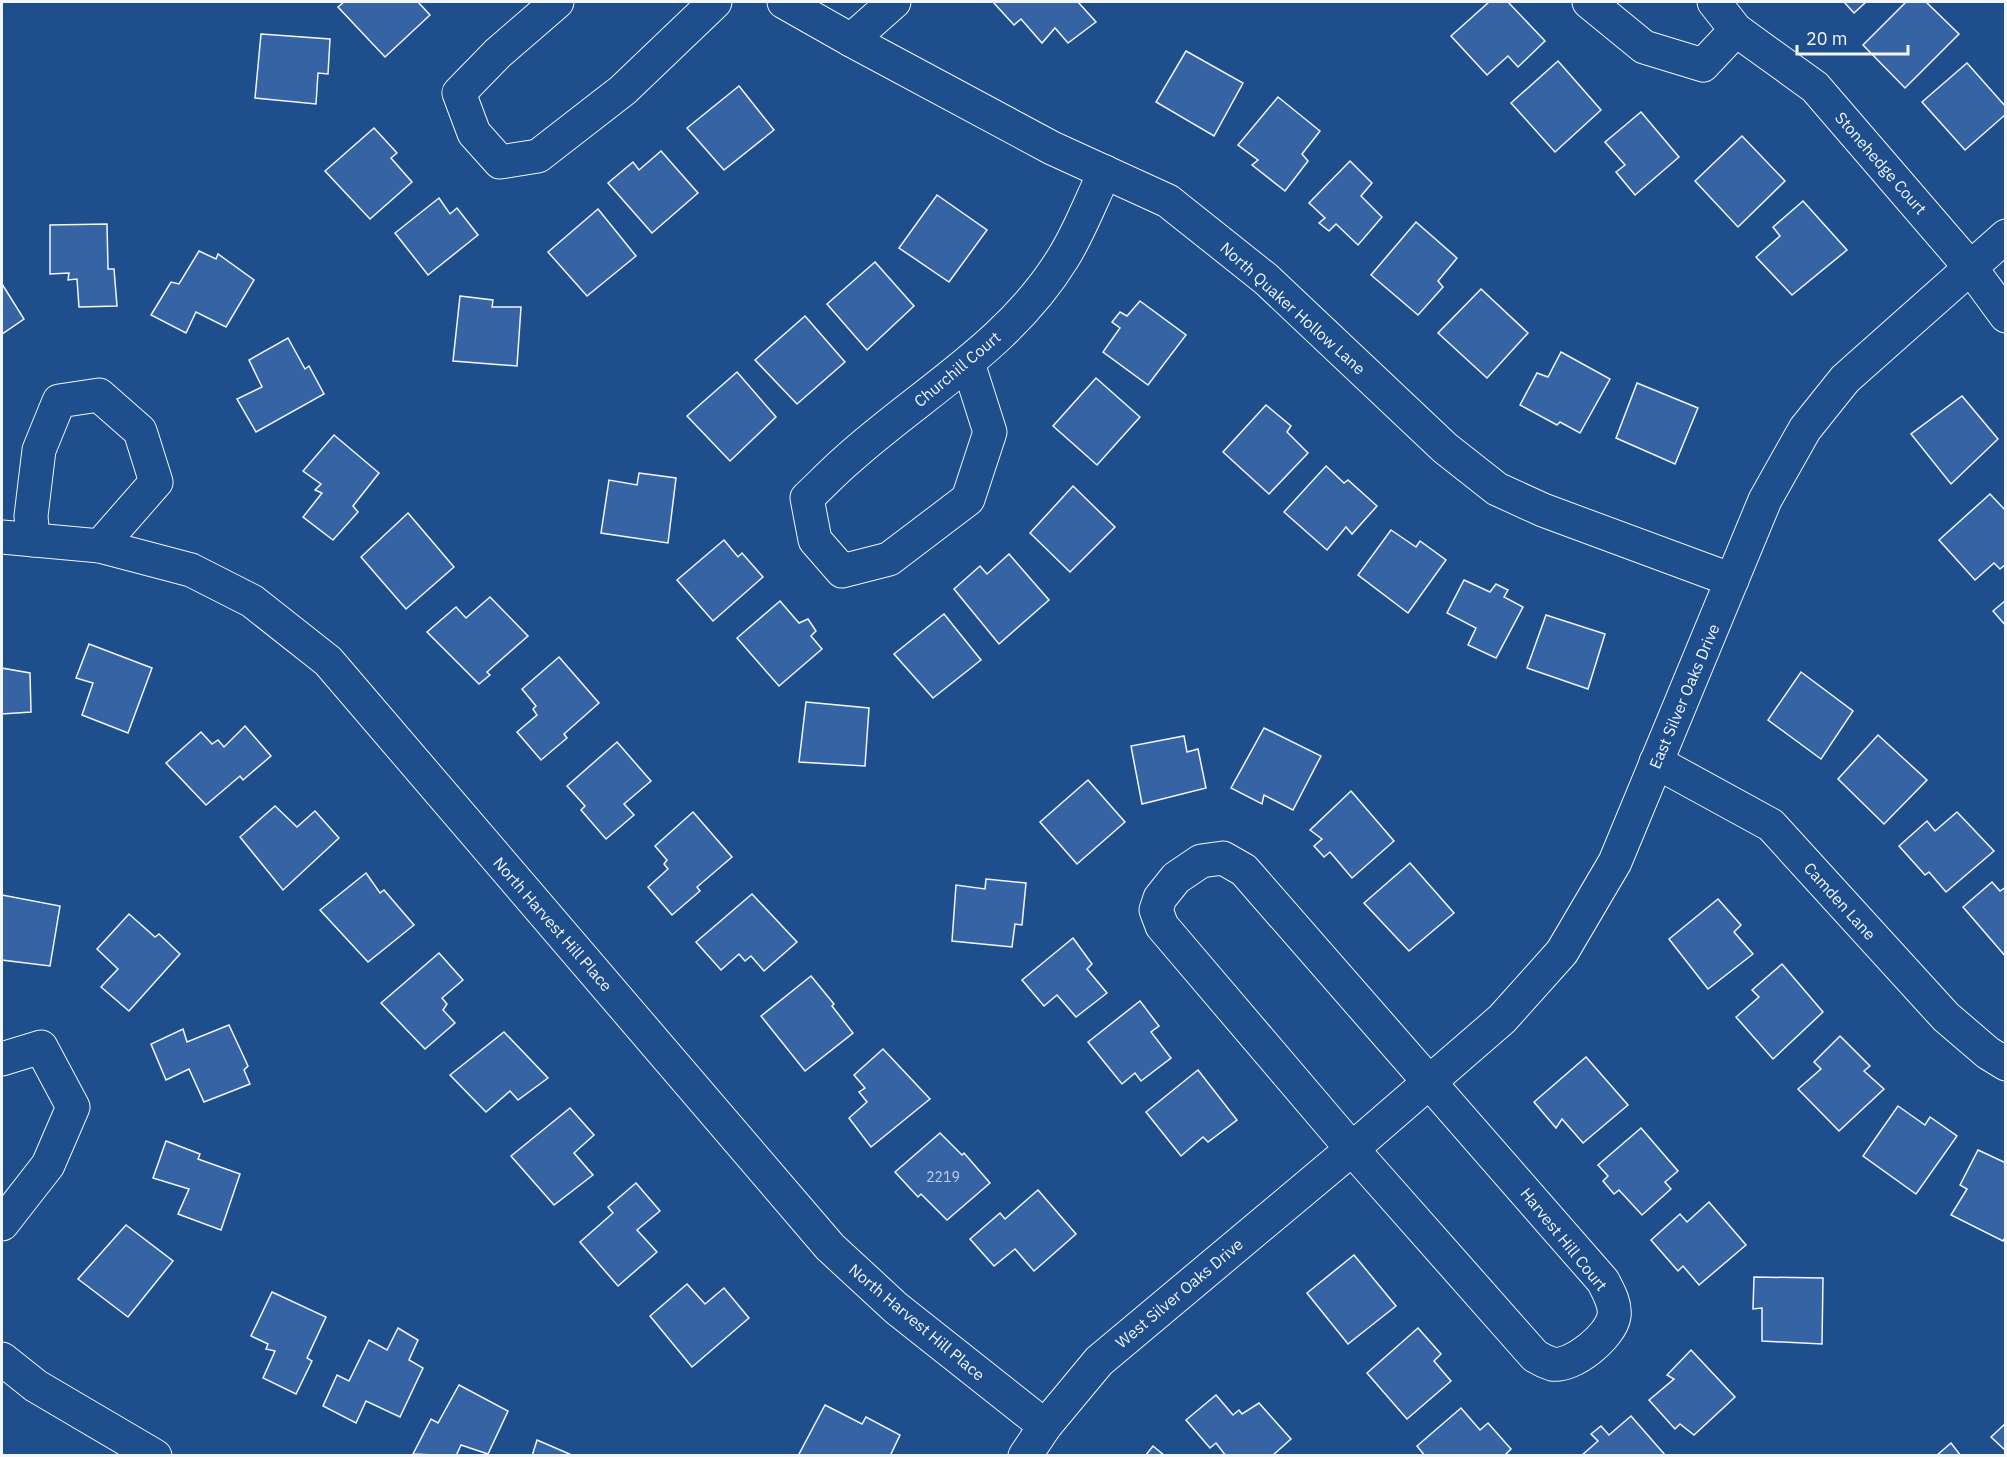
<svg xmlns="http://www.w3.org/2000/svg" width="2007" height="1457" font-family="'IBM Plex Sans',sans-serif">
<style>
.building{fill:#3563a3;stroke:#f2f6ff;stroke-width:1.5}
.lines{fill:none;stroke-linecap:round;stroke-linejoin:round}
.street-casing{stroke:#f2f6ff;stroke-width:35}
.secondary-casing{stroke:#f2f6ff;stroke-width:35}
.street{stroke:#1f4e8c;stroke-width:33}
.secondary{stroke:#1f4e8c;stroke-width:33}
.labels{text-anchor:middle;stroke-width:4.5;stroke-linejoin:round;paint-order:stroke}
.number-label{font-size:14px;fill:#c3d1e8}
.street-label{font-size:16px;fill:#f2f6ff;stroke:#1f4e8c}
</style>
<rect width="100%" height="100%" fill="#1f4e8c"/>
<g class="building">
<polygon points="344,2 418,2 430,15 385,57 338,7"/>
<polygon points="993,2 1078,2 1096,22 1068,43 1055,28 1042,43 1021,19 1014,25"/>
<polygon points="1489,2 1508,2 1545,41 1518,67 1508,56 1487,75 1451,36"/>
<polygon points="1844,2 1866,2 1854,13"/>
<polygon points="1906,2 1926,2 1959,34 1905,88 1863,45"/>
<polygon points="261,34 330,39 328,74 318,73 316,104 255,98"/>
<polygon points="1186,51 1243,83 1214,136 1156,102"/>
<polygon points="1558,61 1601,110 1555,152 1511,103"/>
<polygon points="1967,63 2006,107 2006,114 1965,150 1922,102"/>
<polygon points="739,86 774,130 724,170 687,128"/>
<polygon points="1278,97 1320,131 1302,154 1308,161 1285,191 1252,165 1258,160 1238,145"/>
<polygon points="1641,112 1679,157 1635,195 1616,172 1625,165 1605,142"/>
<polygon points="374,128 397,153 391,158 412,182 370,219 325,171"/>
<polygon points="1742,136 1785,181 1738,227 1695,181"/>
<polygon points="661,151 698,193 652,233 608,183 633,162 639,170"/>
<polygon points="1350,161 1372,183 1361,196 1382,217 1358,245 1336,224 1329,231 1319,223 1325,218 1309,203"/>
<polygon points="937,195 987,230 949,282 899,248"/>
<polygon points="439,198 450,214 457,208 478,235 428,275 395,233"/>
<polygon points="1803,201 1847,250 1792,295 1756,257 1780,236 1773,227"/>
<polygon points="598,209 636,256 587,296 548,252"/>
<polygon points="1416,222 1457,258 1438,281 1443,287 1418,315 1371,275"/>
<polygon points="107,224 108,269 114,269 117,306 79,307 77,279 68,280 69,273 50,274 50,225"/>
<polygon points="199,251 216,259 218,254 254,280 226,327 196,312 186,333 151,315 171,282 179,284"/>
<polygon points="875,262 914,306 867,350 827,304"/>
<polygon points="2,284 24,319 2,334"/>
<polygon points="1481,289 1528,333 1487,378 1438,333"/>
<polygon points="460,296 493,300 492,307 521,307 517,366 453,361"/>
<polygon points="1140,301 1186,335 1148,385 1103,352 1120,328 1112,322 1120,312 1127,316"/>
<polygon points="805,316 845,362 797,404 755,360"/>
<polygon points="288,338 305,369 309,366 324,394 256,432 237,399 262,387 249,360"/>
<polygon points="1561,352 1610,379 1580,433 1560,422 1557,425 1520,405 1537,373 1548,377"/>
<polygon points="737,372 776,417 730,461 687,416"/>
<polygon points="1096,378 1140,417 1097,465 1053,426"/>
<polygon points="1637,383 1698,408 1675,464 1616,438"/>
<polygon points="1962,396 1998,439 1951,484 1911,434"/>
<polygon points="1266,405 1291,426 1287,432 1308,453 1269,494 1223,452"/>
<polygon points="334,435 379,473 353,506 358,512 333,540 303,517 322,493 315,490 321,484 303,471"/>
<polygon points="1326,466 1344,483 1348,480 1377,506 1352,534 1346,527 1327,550 1284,512"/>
<polygon points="639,473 676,478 668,543 601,533 609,480 637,485"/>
<polygon points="1073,486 1115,527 1070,572 1030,533"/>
<polygon points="1990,494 2006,511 2006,564 2000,569 1994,563 1975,580 1939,540"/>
<polygon points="408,513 454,567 406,609 361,557"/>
<polygon points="1391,530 1416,547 1420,541 1446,560 1408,613 1358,575"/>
<polygon points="724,540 738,557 742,553 763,577 713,621 677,580"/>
<polygon points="1009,554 1049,600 999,644 954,589 980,566 987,574"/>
<polygon points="1464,580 1490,592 1496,584 1508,590 1504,597 1523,607 1496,658 1468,645 1476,628 1447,613"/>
<polygon points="490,597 528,636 487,672 490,675 479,684 427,632 456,607 466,618"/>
<polygon points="2006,600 2006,626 1993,611"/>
<polygon points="780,601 799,623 808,619 816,631 811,636 822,649 779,686 737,638"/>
<polygon points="944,614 981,660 933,698 894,654"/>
<polygon points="1546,615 1605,634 1588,689 1527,668"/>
<polygon points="89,644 152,668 128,733 82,715 93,683 76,678"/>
<polygon points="559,657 599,703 564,734 567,738 541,760 517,732 537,715 533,709 536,706 522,689"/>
<polygon points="2,660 2,668 30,673 31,712 2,714"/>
<polygon points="1801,672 1853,711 1821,759 1768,720"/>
<polygon points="806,702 869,708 865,766 799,762"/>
<polygon points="245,726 271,756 243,780 240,776 206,805 166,763 201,732 212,744 218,740 224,747"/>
<polygon points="1264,728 1321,756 1293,810 1264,795 1262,804 1231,788"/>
<polygon points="1878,735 1927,780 1884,824 1838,779"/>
<polygon points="1184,736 1187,752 1198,749 1206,788 1142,804 1131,746"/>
<polygon points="617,742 651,781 624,804 634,815 606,839 581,810 585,806 567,786"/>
<polygon points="1088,780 1125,822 1077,864 1040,822"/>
<polygon points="1351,791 1394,841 1352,878 1330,852 1324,857 1314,846 1322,839 1310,830"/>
<polygon points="275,806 297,827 315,811 339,838 283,890 240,837"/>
<polygon points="693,812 732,857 697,887 700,891 672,915 648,887 668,869 664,864 667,860 655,846"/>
<polygon points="1957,812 1994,851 1946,892 1929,872 1925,875 1899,846 1927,821 1935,831"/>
<polygon points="1410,863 1454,913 1409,951 1364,903"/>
<polygon points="366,873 380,893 384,890 414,925 368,962 320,910"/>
<polygon points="986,879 1026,883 1022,925 1015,924 1012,947 952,941 956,885 985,889"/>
<polygon points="1992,882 2000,891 2006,887 2006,957 1963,907"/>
<polygon points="752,894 797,942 764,971 751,956 745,961 739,954 721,970 696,942"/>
<polygon points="2,895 60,906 50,966 2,960"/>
<polygon points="1718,899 1741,925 1734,932 1753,954 1708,989 1669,939"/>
<polygon points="129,914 155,937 159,934 180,954 129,1011 101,987 118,969 97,949"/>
<polygon points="1073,938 1092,964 1087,969 1107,993 1076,1017 1057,995 1044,1006 1022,980"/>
<polygon points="439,953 463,980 442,998 447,1004 443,1010 455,1023 425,1049 381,1003"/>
<polygon points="1782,964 1823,1012 1773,1059 1736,1017 1759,997 1752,990"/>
<polygon points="811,976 834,1004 832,1006 853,1033 805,1071 761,1016"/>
<polygon points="1140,1001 1159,1026 1151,1032 1171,1058 1141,1081 1135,1073 1122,1084 1088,1042"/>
<polygon points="229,1025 248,1066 244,1070 250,1084 204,1102 189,1069 166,1080 151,1044 183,1029 187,1042"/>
<polygon points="504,1032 548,1078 518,1100 510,1091 486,1112 450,1075"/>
<polygon points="1840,1036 1870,1066 1864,1071 1884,1089 1839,1131 1798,1089 1821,1069 1814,1062"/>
<polygon points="883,1049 930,1099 871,1147 849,1118 867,1102 859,1092 865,1088 854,1075"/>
<polygon points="1586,1057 1628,1105 1583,1143 1562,1119 1556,1128 1534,1102"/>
<polygon points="1198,1070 1237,1120 1208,1142 1203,1137 1181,1156 1146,1112"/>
<polygon points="1898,1106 1925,1125 1930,1117 1957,1136 1916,1194 1863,1156"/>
<polygon points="570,1108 594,1135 574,1153 593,1175 554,1205 511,1156"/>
<polygon points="1641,1128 1678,1171 1665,1182 1671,1189 1642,1215 1619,1190 1614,1194 1603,1181 1608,1176 1598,1165"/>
<polygon points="940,1133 962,1155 964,1153 990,1183 947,1220 921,1194 918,1197 895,1172"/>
<polygon points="166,1141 200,1154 198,1159 240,1174 221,1230 178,1214 189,1189 153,1178"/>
<polygon points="1978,1150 2006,1163 2006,1236 2003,1241 1951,1215 1967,1189 1960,1185"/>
<polygon points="636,1183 660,1211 637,1230 657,1252 618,1286 580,1242 613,1213 608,1207"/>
<polygon points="1038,1190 1076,1234 1034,1271 1015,1249 994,1266 970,1239 1000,1213 1005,1219"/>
<polygon points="1709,1202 1746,1245 1699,1285 1683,1266 1678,1271 1651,1240 1680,1214 1687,1222"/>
<polygon points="126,1225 173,1261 128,1317 78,1279"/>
<polygon points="1354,1255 1396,1306 1348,1344 1307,1293"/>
<polygon points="1754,1277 1823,1278 1822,1344 1762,1341 1762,1308 1753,1309"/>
<polygon points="687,1284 705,1304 724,1288 749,1318 692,1367 650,1316"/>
<polygon points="272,1292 326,1317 307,1358 312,1361 296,1394 263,1378 275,1351 266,1349 268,1344 251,1336"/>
<polygon points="398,1328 418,1340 409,1360 423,1368 400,1417 366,1401 356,1423 323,1406 337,1375 349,1381 369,1340 387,1350"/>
<polygon points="1418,1328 1441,1354 1434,1361 1451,1381 1407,1419 1367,1373"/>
<polygon points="1691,1350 1735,1397 1694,1435 1680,1424 1675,1429 1649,1400 1674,1379 1667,1375"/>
<polygon points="459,1385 508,1411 488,1454 461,1445 456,1456 413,1454 431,1419 438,1423"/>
<polygon points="1216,1395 1233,1415 1239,1410 1242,1414 1259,1403 1291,1439 1272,1456 1226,1456 1216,1443 1210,1448 1186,1420"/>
<polygon points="825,1405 862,1424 866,1417 900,1435 890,1456 798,1456"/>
<polygon points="1461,1408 1480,1430 1488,1423 1511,1449 1504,1456 1425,1456 1417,1446"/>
<polygon points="1631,1416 1666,1456 1581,1456 1598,1441 1591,1434 1601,1426 1609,1435"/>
<polygon points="2006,1423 2006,1451 1991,1437"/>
<polygon points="537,1440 574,1456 532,1456"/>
<polygon points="1951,1443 1961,1456 1936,1456"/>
<polygon points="1153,1446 1165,1456 1145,1456"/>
</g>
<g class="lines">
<defs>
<g id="street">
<polyline points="557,2 498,53 459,93 474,133 500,162 538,156 623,90 715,2"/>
<polyline points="784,2 851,40 1052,148 1168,201 1266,279 1445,448 1497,489 1543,510 1732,580"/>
<polyline points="1589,2 1644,47 1703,65 1736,30"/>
<polyline points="1714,2 1736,30 1815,87 1970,267 2006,316"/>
<polyline points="851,40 894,2"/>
<path d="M 968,363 L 990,432 L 968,499 L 889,559 L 842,571 L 815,540 L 807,498 C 820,486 833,472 847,460 C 920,394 1010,345 1063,258 C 1080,231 1091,200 1105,172"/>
<polyline points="2,537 100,546 191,570 252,601 328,661 830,1247 896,1308 1045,1426"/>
<polyline points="33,540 31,516 39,450 59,401 99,395 140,431 156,482 100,546"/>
<polyline points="1656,762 1771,825 1946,1017 1988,1053 2006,1064"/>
<path d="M 1223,858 L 1244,870 L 1603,1281 C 1608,1291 1616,1304 1614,1316 C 1611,1336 1572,1368 1552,1364 C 1546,1362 1540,1359 1535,1356 L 1352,1149 L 1162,926 L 1156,910 L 1160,898 L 1176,878 L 1201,861 Z"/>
<polyline points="2,1059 41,1047 73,1107 48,1165 2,1224"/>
<polyline points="1025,1456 1045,1426 1099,1361 1352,1149 1502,1019 1562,952 1615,862 1765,500 1805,429 1845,379 2006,236"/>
</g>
<polyline id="secondary" points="2,1359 36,1386 155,1456"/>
</defs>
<use href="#street" class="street-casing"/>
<use href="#secondary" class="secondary-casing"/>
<use href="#street" class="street"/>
<use href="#secondary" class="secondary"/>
</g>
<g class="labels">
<g class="number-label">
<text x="943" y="1182">2219</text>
</g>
<g class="street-label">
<text transform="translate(1881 163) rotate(49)" y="6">Stonehedge Court</text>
<text transform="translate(1293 308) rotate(42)" y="6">North Quaker Hollow Lane</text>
<text transform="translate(957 369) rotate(-40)" y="6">Churchill Court</text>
<text transform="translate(1684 696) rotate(-67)" y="6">East Silver Oaks Drive</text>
<text transform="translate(1840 901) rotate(48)" y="6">Camden Lane</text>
<text transform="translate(553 924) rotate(49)" y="6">North Harvest Hill Place</text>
<text transform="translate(1564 1239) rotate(51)" y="6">Harvest Hill Court</text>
<text transform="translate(1179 1293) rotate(-40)" y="6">West Silver Oaks Drive</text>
<text transform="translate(917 1322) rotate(40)" y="6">North Harvest Hill Place</text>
</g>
</g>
<rect width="2007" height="1457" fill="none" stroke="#f2f6ff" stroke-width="6"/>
<path d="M1797 45v9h111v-9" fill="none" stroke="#f2f6ff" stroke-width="3"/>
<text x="1806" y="45" font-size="18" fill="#f2f6ff" stroke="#1f4e8c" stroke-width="4.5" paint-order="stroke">20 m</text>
</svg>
